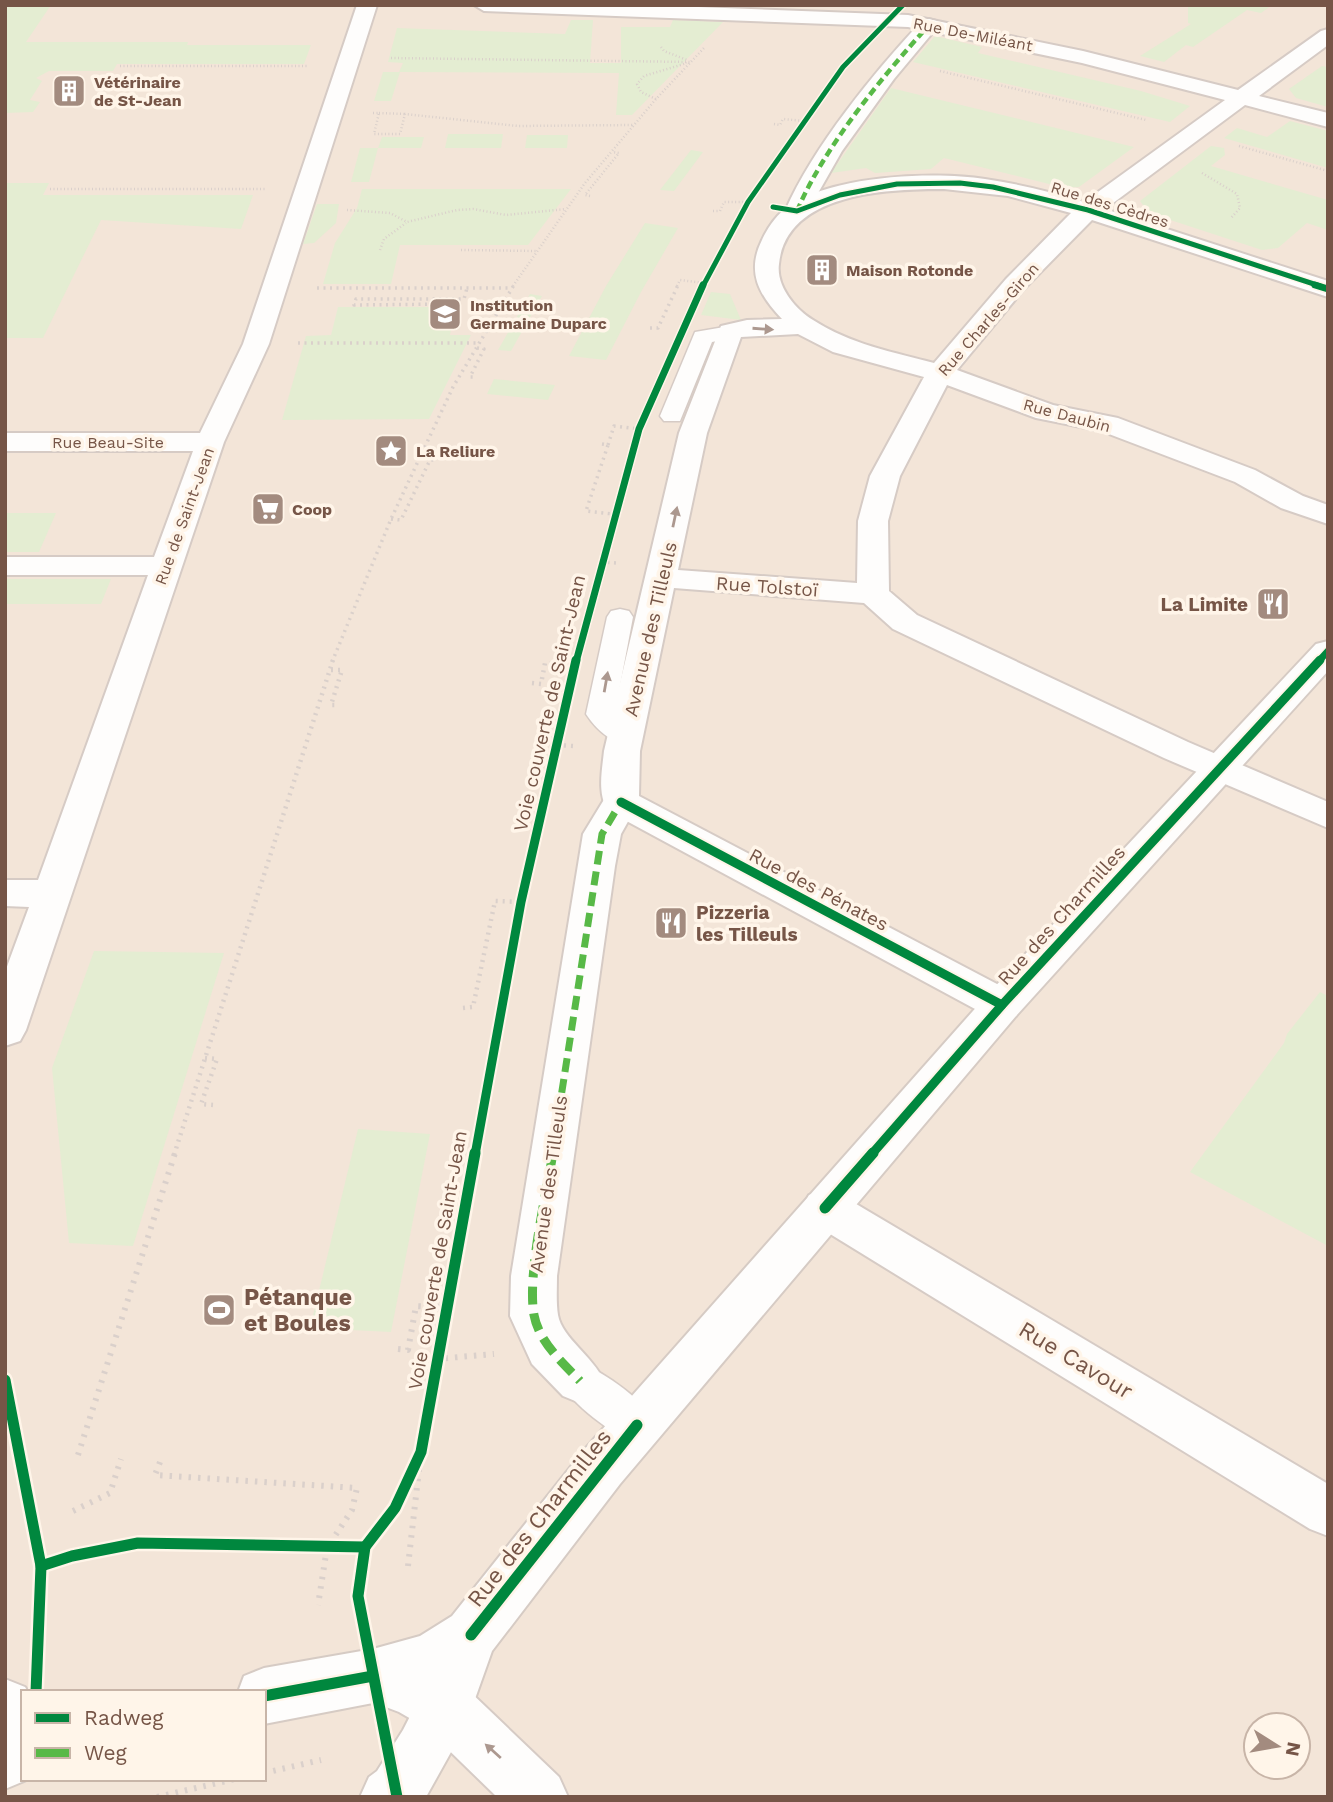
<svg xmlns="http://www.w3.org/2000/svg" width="1333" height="1802" font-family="'Work Sans',sans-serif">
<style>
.residential{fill:#f3e5d8;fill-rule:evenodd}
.green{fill:#e4edd2}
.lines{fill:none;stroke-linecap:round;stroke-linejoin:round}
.service-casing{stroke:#d6cbc5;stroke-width:3}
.pedestrian-casing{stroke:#d6cbc5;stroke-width:4}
.minor-casing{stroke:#d6cbc5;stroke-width:4}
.tertiary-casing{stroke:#d6cbc5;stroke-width:4}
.secondary-casing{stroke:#d6cbc4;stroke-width:4}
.path-far3{stroke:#dad0cb;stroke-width:2.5;stroke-dasharray:1 2.5;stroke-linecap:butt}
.path-far2{stroke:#dad0cb;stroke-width:3.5;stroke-dasharray:2 4.5;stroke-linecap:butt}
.path-far1{stroke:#dad0cb;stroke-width:4.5;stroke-dasharray:2 5;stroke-linecap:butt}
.path{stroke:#dad0cb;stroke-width:6;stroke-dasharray:2.5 7;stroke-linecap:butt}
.service{fill:#fefdfc;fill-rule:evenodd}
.pedestrian{fill:#fefdfc;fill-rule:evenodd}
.minor{fill:#fefdfc;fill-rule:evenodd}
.tertiary{fill:#fefdfc;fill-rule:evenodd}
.secondary{fill:#fefdfc;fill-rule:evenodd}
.quiet-far2{stroke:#58b947;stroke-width:4.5;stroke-dasharray:8 4.5;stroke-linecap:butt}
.quiet-far1{stroke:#58b947;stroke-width:7;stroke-dasharray:14 7;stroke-linecap:butt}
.quiet{stroke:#58b947;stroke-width:9;stroke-dasharray:18 9;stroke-linecap:butt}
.cycleway-far3-casing{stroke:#fff5e9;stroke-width:8}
.cycleway-far2-casing{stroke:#fff5e9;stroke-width:10}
.cycleway-far1-casing{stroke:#fff5e9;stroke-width:13}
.cycleway-casing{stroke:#fff5e9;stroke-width:16}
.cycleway-far3{stroke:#00873e;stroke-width:5}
.cycleway-far2{stroke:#00873e;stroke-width:7}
.cycleway-far1{stroke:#00873e;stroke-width:9}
.cycleway{stroke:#00873e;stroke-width:11}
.oneway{fill:#ac988f}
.labels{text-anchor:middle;stroke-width:7;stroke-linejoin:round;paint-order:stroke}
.far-street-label{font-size:16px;fill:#765547;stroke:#fff5e9}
.far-poi-label{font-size:16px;font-weight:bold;fill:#765547;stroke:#fff5e9;text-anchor:start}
.street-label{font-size:19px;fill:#765547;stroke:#fff5e9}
.poi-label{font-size:19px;font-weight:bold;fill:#765547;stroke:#fff5e9;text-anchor:end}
.near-poi-label{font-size:23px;font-weight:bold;fill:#765547;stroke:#fff5e9;text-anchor:start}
.near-street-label{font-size:23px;fill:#765547;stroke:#fff5e9}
</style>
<rect width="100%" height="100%" fill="#f7f0e8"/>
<path class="residential" d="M 25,5 L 1328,5 L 1328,1797 L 5,1797 L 5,28 ZM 23,1692 L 264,1692 L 264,1779 L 23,1779 ZM 1256,1725 L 1298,1725 L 1298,1767 L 1256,1767 Z"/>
<g class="green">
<polygon points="5,5 51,5 26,42 188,42 187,45 311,45 304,64 117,64 113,71 49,71 36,78 42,81 30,100 40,102 33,112 5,113"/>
<polygon points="1188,5 1272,5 1261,13 1247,10 1193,47 1186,45 1164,62 1140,56 1191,24 1188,23"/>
<polygon points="571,20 593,20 590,63 621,63 621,27 670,27 673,20 723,22 632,115 616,115 619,73 400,72 391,101 374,101 383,72 399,72 403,63 388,62 397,28 565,34"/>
<polygon points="935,36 982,47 978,53 1141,91 1190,106 1170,122 913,62"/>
<polygon points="1322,66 1328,67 1328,107 1296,98 1289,89"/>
<polygon points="891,88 1134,147 1079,187 1065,188 944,158 931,169 875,173 866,168 831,173"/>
<polygon points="1290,121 1328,131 1328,168 1224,138 1237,128 1267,137"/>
<polygon points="448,134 503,134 501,148 445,148"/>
<polygon points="527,135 568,135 567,148 525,148"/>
<polygon points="382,137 424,137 421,148 378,148 369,182 351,182 360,148 378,148"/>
<polygon points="1211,146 1224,148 1225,155 1211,166 1328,200 1328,230 1307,223 1278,248 1262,250 1149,213 1140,201"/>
<polygon points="691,150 703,152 674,191 660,190"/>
<polygon points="5,183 49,183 43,195 253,195 241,229 101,220 43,338 5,338"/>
<polygon points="362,189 571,189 528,245 400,245 391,284 323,284 335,243 357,208"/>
<polygon points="317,204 339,204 336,223 314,243 303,244"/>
<polygon points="645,223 678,228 641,292 606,360 569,356 606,286"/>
<polygon points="711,292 730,294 741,320 701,315"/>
<polygon points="530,294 542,296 511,351 498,350"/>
<polygon points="338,307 455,307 450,335 471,335 429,419 282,420 306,336 331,335"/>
<polygon points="494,379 555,385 548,400 487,394"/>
<polygon points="5,513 56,513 39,552 5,552"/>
<polygon points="5,579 111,579 101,604 5,604"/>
<polygon points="94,951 224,953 133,1246 69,1243 52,1068"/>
<polygon points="1320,992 1328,996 1328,1246 1190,1172 1284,1043 1287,1034"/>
<polygon points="358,1129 430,1134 391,1332 310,1328"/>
</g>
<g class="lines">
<defs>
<g id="service">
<polygon points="730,326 738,327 741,332 738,337 712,342 680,421 664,421 660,416 695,332"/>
<path d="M 620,609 L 629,611 L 633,617 L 615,712 L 640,736 L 636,743 C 616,748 597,731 586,714 L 607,617 L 611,611 Z"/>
<path d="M 580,1363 C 604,1372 647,1402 657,1425 L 651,1438 L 637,1444 C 613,1435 571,1404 560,1381 L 566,1368 Z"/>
</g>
<g id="pedestrian">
<path d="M 929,19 L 936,21 L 939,25 L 894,79 L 842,151 L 805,216 L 789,216 L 785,211 C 813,147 874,72 922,21 Z"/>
<path d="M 621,790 L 634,793 L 639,802 L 621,834 L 615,866 L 557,1276 C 557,1288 556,1302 558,1315 C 562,1338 593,1356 604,1381 L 597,1396 L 580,1403 L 563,1396 L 532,1364 L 510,1316 L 511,1276 L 583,834 L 608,793 Z"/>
</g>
<g id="minor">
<polygon points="357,5 377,5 269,344 224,442 26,1030 20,1041 5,1046 5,972 29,907 5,906 5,880 38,880 148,575 5,575 5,557 154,557 193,451 5,451 5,433 200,433 243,344"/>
<path d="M 474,5 L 646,5 L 908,15 L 1083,51 L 1238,90 L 1321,31 L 1328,29 L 1328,45 L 1259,96 L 1328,113 L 1328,127 L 1245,105 L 1105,209 L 1328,281 L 1328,297 L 1092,220 L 1024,289 L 957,370 L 1053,405 L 1118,418 L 1255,470 L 1303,496 L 1328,505 L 1328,524 L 1281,508 L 1235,482 L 1101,431 L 1036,418 L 947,385 L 900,476 L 888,521 L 889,591 L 917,615 L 1188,742 L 1328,802 L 1328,828 L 1164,758 L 893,629 L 864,603 L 674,588 L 640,751 L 639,796 L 1016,994 L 1022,1005 L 1016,1016 L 1002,1020 L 988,1016 L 608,811 C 597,793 602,771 604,751 L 679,433 L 721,326 L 747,320 L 782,319 C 759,295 746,272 762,240 C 767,229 775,217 784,210 C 826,175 933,171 985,179 C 1019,184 1052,192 1084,202 L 1225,100 L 1082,63 L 908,27 L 484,11 ZM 944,189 L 1008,196 L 1071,213 L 1006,279 L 934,363 C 893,352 850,344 813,320 C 795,309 776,286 779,264 C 786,192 889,189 944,189 ZM 798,334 L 833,352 L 924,377 L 870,476 L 858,521 L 857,583 L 678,570 L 707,433 L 741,337 Z"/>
<polygon points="825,1189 841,1195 1328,1484 1328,1536 1310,1529 809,1221 802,1208 809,1195"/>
<polygon points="5,1679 25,1687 28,1692 23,1692 23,1758 5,1751"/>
</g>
<polygon id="tertiary" points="373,1649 431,1669 465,1687 559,1777 568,1797 497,1797 425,1727 399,1712 354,1695 346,1676 354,1657"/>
<g id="secondary">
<polygon points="1328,641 1328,671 1016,1016 620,1484 492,1651 465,1727 426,1797 360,1797 369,1777 377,1771 403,1730 424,1689 373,1703 264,1724 264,1692 238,1692 244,1676 264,1668 373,1649 420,1636 452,1616 584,1450 988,994 1316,644"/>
<polygon points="23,1724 23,1779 29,1779 5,1789 5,1731"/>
</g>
</defs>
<use href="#service" class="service-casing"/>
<use href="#pedestrian" class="pedestrian-casing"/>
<use href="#minor" class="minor-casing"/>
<use href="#tertiary" class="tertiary-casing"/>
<use href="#secondary" class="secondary-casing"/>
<g class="path-far3">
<polyline points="661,47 664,51 687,60"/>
<polyline points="391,58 690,62"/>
<polyline points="120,66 307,66"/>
<polyline points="940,71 1146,120"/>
<polyline points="656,99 641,92 637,84 644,76 687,63"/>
<polyline points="373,113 379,113 374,134 400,134 405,114 518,126 633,125"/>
<polyline points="379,113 405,114"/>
<polyline points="774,124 780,125 783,119 804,121"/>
<polyline points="1239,146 1328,171"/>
<polyline points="1202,173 1237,194 1240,208 1231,218"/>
<polyline points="50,189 265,189"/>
<polyline points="590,196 585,195 619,153 612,152"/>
<polyline points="347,210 390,213 407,222 457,210 473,209 506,215 566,209"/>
<polyline points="713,211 720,211 724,202 749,202"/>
<polyline points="380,250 384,239 406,223"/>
<polyline points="461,250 537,251"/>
<polyline points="513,286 585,183 656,99 704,48"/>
<polyline points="677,286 680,280 704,283"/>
</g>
<g class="path-far2">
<polyline points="317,288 511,288"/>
<polyline points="450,307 450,304 354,305 356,299 464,299 467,288"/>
<polyline points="650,328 658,328 678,285"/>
<polyline points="298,343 479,343"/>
<polyline points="477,348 484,349 470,377 477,377"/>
<polyline points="602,444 608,445 586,511 613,514"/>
<polyline points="608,445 614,426 639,429"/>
<polyline points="391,519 401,520 430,460 436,460"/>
<polyline points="601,562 618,563"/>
<polyline points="332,662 391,519 453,387 514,285"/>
</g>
<g class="path-far1">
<polyline points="331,670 342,670 331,705 337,705"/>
<polyline points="532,683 541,684 545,663 566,665"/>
<polyline points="557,745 573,746"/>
<polyline points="463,1008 473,1007 495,901 521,902"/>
<polyline points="205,1058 217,1059 201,1104 213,1105"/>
<polyline points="174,1155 333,660"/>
</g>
<g class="path">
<polyline points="398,1349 408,1350 416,1306 446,1308"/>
<polyline points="436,1359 494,1354"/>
<polyline points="78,1455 175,1153"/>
<polyline points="160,1462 155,1475 357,1488 352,1510 327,1548 318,1605"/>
<polyline points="73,1511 110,1493 121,1459"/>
<polyline points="408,1566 421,1452"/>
<polyline points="264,1773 321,1760"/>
<polyline points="157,1797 235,1779"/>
</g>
<use href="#service" class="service"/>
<use href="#pedestrian" class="pedestrian"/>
<use href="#minor" class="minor"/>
<use href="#tertiary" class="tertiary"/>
<use href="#secondary" class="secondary"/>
<path class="quiet-far2" d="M 797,211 C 824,147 882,77 929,25"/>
<polyline class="quiet-far1" points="552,1155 602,834 621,802"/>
<path class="quiet" d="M 553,1153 C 546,1195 527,1275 534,1315 C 539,1342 562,1362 580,1381"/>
<defs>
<g id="cycleway-far3">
<polyline points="773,207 797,211 840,195 897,184 960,183 993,187 1088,210 1320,286"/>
<polyline points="703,286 748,202 843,67 903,5"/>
</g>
<g id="cycleway-far2">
<polyline points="1315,285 1328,289"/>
<polyline points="576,662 639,429 703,285"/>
<polyline points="1318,662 1328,651"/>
</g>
<g id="cycleway-far1">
<polyline points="621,802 1002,1005"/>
<polyline points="475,1155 521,902 576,660"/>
<polyline points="871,1155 1002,1005 1320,660"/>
</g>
<g id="cycleway">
<polyline points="825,1208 873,1153"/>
<polyline points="5,1380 41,1566 36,1692"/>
<polyline points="41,1566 72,1556 138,1543 365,1547"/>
<polyline points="471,1635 637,1425"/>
<polyline points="264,1696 373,1676"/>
<polyline points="397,1797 358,1596 365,1547 395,1508 421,1452 475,1153"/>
</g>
</defs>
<use href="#cycleway-far3" class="cycleway-far3-casing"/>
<use href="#cycleway-far2" class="cycleway-far2-casing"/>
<use href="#cycleway-far1" class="cycleway-far1-casing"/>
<use href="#cycleway" class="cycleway-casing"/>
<use href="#cycleway-far3" class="cycleway-far3"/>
<use href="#cycleway-far2" class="cycleway-far2"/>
<use href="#cycleway-far1" class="cycleway-far1"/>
<use href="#cycleway" class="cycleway"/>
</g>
<defs><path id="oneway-solid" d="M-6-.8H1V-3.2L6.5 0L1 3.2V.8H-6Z" transform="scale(1.75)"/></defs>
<g class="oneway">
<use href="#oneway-solid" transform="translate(763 329) rotate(4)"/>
<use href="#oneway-solid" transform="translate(675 517) rotate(-78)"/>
<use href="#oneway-solid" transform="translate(606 682) rotate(-80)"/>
<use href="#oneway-solid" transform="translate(493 1751) rotate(-138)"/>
</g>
<defs>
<symbol id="building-square" viewBox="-11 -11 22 22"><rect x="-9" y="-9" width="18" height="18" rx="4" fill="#a38b7f" stroke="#fff5e9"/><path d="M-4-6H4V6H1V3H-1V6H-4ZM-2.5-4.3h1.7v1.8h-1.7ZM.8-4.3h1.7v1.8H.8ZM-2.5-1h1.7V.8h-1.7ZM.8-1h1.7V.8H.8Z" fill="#fff"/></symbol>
<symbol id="school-square" viewBox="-11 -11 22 22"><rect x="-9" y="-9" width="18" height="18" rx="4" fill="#a38b7f" stroke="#fff5e9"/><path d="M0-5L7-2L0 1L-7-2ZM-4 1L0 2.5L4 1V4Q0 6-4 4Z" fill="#fff"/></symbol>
<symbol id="sight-square" viewBox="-11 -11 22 22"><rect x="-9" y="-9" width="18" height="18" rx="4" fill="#a38b7f" stroke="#fff5e9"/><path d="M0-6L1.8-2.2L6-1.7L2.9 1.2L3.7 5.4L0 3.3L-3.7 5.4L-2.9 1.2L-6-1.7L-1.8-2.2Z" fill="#fff"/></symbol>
<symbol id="supermarket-square" viewBox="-11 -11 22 22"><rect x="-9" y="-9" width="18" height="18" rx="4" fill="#a38b7f" stroke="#fff5e9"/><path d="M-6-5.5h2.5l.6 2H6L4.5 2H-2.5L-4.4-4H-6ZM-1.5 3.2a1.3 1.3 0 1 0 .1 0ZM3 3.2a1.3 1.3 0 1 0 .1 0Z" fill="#fff"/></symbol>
<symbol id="restaurant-square" viewBox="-11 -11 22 22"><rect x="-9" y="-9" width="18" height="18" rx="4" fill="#a38b7f" stroke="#fff5e9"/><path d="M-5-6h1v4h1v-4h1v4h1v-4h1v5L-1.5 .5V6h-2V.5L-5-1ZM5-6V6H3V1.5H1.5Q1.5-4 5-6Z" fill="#fff"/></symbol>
<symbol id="stadium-square" viewBox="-11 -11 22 22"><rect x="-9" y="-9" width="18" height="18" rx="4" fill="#a38b7f" stroke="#fff5e9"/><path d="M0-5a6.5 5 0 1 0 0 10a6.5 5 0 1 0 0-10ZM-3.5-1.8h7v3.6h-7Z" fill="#fff"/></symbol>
</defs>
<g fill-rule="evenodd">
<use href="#building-square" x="50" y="72" width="38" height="38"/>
<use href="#building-square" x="803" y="251" width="38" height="38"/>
<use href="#school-square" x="426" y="295" width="38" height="38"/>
<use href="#sight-square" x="372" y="432" width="38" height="38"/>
<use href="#supermarket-square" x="249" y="490" width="38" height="38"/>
<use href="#restaurant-square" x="1254" y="585" width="38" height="38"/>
<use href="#restaurant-square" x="652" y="904" width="38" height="38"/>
<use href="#stadium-square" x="200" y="1291" width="38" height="38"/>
</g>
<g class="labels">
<g class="far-street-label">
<text transform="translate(973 34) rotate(11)" y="6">Rue De-Miléant</text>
<text transform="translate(1110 204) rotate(17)" y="6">Rue des Cèdres</text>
<text transform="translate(988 319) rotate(-49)" y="6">Rue Charles-Giron</text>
<text transform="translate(1067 415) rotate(15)" y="6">Rue Daubin</text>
<text x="108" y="448">Rue Beau-Site</text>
<text transform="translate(184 516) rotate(-70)" y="6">Rue de Saint-Jean</text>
</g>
<g class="far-poi-label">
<text x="94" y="88">Vétérinaire<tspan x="94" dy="18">de St-Jean</tspan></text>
<text x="846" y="276">Maison Rotonde</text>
<text x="470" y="311">Institution<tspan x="470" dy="18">Germaine Duparc</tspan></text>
<text x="416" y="457">La Reliure</text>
<text x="292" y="515">Coop</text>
</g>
<g class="street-label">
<text transform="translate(767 586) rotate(4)" y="7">Rue Tolstoï</text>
<text transform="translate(650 629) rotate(-77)" y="7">Avenue des Tilleuls</text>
<text transform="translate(549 703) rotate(-77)" y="7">Voie couverte de Saint-Jean</text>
<text transform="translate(819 889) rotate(28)" y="7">Rue des Pénates</text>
<text transform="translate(1061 915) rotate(-48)" y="7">Rue des Charmilles</text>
<text transform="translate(548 1184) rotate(-82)" y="7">Avenue des Tilleuls</text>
<text transform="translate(437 1260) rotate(-80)" y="7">Voie couverte de Saint-Jean</text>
</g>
<g class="poi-label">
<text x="1248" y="611">La Limite</text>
<text x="696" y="919" text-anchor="start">Pizzeria<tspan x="696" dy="22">les Tilleuls</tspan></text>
</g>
<g class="near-poi-label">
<text x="244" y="1305">Pétanque<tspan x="244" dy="26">et Boules</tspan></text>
</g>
<g class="near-street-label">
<text transform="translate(1076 1360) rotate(31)" y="8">Rue Cavour</text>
<text transform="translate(539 1518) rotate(-52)" y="8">Rue des Charmilles</text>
</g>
</g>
<rect width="1333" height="1802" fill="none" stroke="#765547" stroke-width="14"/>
<rect x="21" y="1690" width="245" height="91" fill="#fff5e9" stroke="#c8b5a8" stroke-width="2"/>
<rect x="35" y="1713" width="35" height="10" fill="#00873e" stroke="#c8b5a8" stroke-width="2"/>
<text x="84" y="1725" font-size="21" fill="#765547">Radweg</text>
<rect x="35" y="1748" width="35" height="10" fill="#58b947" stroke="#c8b5a8" stroke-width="2"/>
<text x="84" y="1760" font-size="21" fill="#765547">Weg</text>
<g transform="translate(1277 1746) rotate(101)"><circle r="33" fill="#fff5e9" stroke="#c8b5a8" stroke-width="2"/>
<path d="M0-5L12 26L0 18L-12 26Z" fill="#a38b7f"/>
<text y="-10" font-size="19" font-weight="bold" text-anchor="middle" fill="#765547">N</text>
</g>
</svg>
